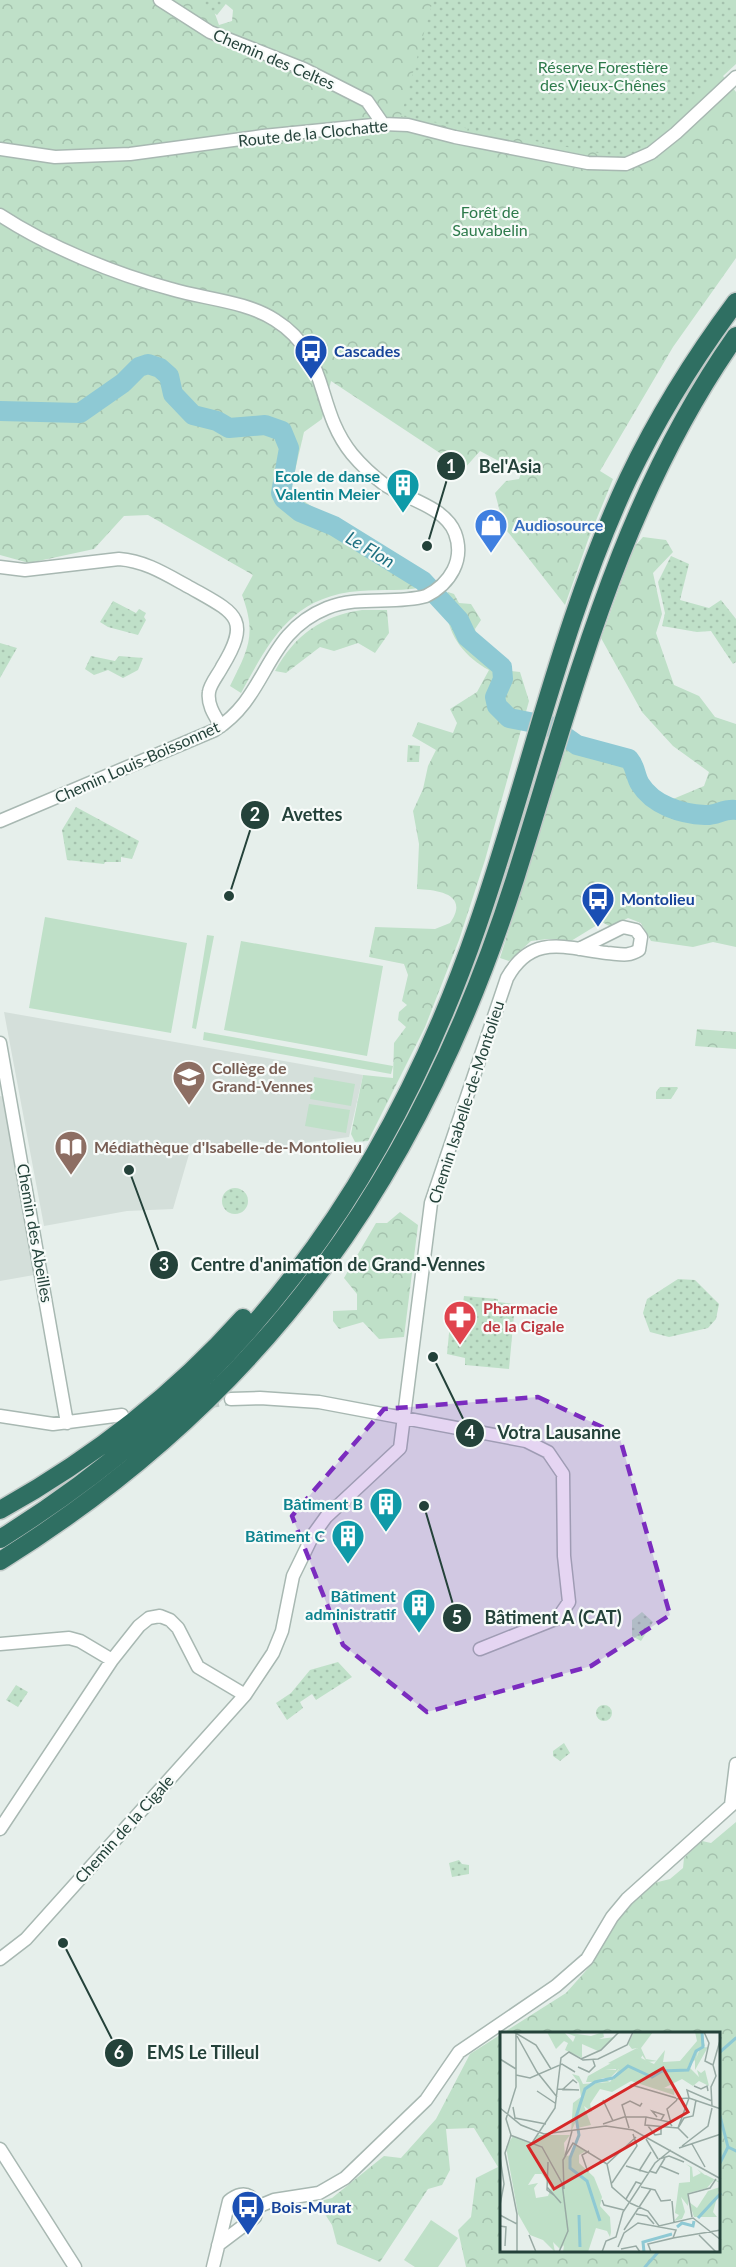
<svg xmlns="http://www.w3.org/2000/svg" width="736" height="2267" font-family="Lato,sans-serif">
<style>
.built{fill:#d4dfda}
.grass{fill:#bfe0c8}
.forest{fill:url(#forest-crowns);fill-rule:evenodd}
.park{fill:url(#park-dots)}
.lines{fill:none;stroke-linecap:round;stroke-linejoin:round}
.stream{stroke:#8ec9d4;stroke-width:3}
.river{stroke:#8ec9d4;stroke-width:20}
.minor-tunnel{stroke:#bfccc8;stroke-width:12;stroke-dasharray:12 6;stroke-linecap:butt}
.minor-casing{stroke:#a8b8b2;stroke-width:15}
.highway-casing{stroke:#c2cac8;stroke-width:21}
.minor{stroke:#fff;stroke-width:12}
.highway{stroke:#2f6f62;stroke-width:18}
.marked{fill:#7b2cbf;fill-opacity:0.2;stroke:#7b2cbf;stroke-width:4.5;stroke-dasharray:12 8;stroke-linejoin:round}
.labels{text-anchor:middle;stroke-width:4.5;stroke-linejoin:round;paint-order:stroke}
.street-label{font-size:16px;fill:#24423a;stroke:#f7fbf9}
.park-label{font-size:16px;fill:#2d7a4b;stroke:#f7fbf9}
.transit-label{font-size:16px;font-weight:bold;fill:#164399;stroke:#f7fbf9;text-anchor:start}
.culture-label{font-size:16px;font-weight:bold;fill:#0d838f;stroke:#f7fbf9;text-anchor:end}
.shop-label{font-size:16px;font-weight:bold;fill:#366cbe;stroke:#f7fbf9;text-anchor:start}
.education-label{font-size:16px;font-weight:bold;fill:#785e54;stroke:#f7fbf9;text-anchor:start}
.health-label{font-size:16px;font-weight:bold;fill:#be3a42;stroke:#f7fbf9;text-anchor:start}
.water-label{font-size:18px;font-style:italic;fill:#1c6f80;stroke:#f7fbf9}
.inset-river{fill:none;stroke:#8ec9d4;stroke-width:3}
.inset-road{fill:none;stroke:#98aaa4;stroke-width:1.5}
.view{fill:#d62828;fill-opacity:0.15;stroke:#d62828;stroke-width:3}
.inset-edge{fill:none;stroke:#24423a;stroke-width:3}
.leader{fill:none;stroke:#24423a;stroke-width:2}
.callout-dot{fill:#24423a;stroke:#f7fbf9;stroke-width:2}
.mark-label{font-size:18px;text-anchor:middle;font-weight:bold;fill:#fff}
.callout-label{font-size:18px;text-anchor:middle;font-weight:bold;fill:#24423a;stroke:#f7fbf9;stroke-width:4.5;stroke-linejoin:round;paint-order:stroke}
</style>
<defs>
<pattern id="forest-crowns" width="20" height="18" patternUnits="userSpaceOnUse" patternTransform="scale(1.5)"><rect width="20" height="18" fill="#bfe0c8"/><path d="M2 6a3 3 0 1 1 6 0M12 15a3 3 0 1 1 6 0" fill="none" stroke="#a4c1ad"/></pattern>
<pattern id="park-dots" width="8" height="8" patternUnits="userSpaceOnUse" patternTransform="scale(1.5)"><rect width="8" height="8" fill="#bfe0c8"/><path d="M2 2h.1M6 6h.1" fill="none" stroke="#a4c1ad" stroke-width="1.8" stroke-linecap="round"/></pattern>
</defs>
<rect width="100%" height="100%" fill="#e6efeb"/>
<!-- built -->
<path class="built" d="M4 1012 363 1075 349 1137 303 1143 300 1148 252 1141 243 1153 192 1144 173 1209 127 1211 44 1226Z
M0 1096 4 1097 34 1275 0 1281Z"/>
<!-- grass -->
<path class="grass" d="M45 917 187 943 171 1033 29 1008Z
M207 935 214 936 196 1029 192 1028Z
M241 941 383 966 367 1056 224 1030Z
M204 1032 393 1066 391 1074 203 1040Z
M314 1077 355 1084 351 1106 310 1099Z
M309 1104 350 1110 346 1133 305 1126Z
M431 2220 458 2238 438 2267H415L404 2260Z"/>
<!-- forest -->
<path class="forest" d="M0 0H210L219 25 232 21 233 10 221 0H736V64L723 76 736 92V258L673 347 600 471 613 479 588 540 565 605 504 527 495 493 506 481 519 479 521 473 480 451 464 469 331 381 322 419 304 432 290 492 393 560 420 573 429 581 428 586C406 592 382 589 360 591 292 596 270 640 241 693L230 686C248 650 257 635 242 595L253 575 148 515 124 516 94 549 29 563 0 555Z
M643 537 666 540 673 552 653 573 662 614 656 633 674 685 699 696 715 717 736 724V947L713 942 693 947 651 941 641 923 628 918 611 927 602 922 571 941 548 939 531 941 509 961 500 958 570 735 610 747 651 795 673 799 704 786 709 772 673 746 642 712 601 638 634 547Z
M448 592 454 594 459 603 471 604 481 620 475 629 478 640 511 664V671L520 672 529 701 485 860 459 940 425 1027 368 1141 355 1142 351 1134 363 1075 393 1078 394 1043 406 1027 398 1020 399 1012 407 1005 402 1001 408 975 404 964 369 957 375 927 435 929 450 923C470 894 438 890 417 889L419 844 413 811 423 789 428 766 436 750 412 736 418 722 453 733 457 723 450 709 477 692 489 670C466 658 449 637 446 610L449 607 443 597Z
M362 610H387L389 633 375 653 358 643 334 651 320 647 286 673 275 671C295 635 321 616 362 610Z
M697 1029 736 1032V1049L695 1046Z
M400 1212 418 1225 404 1337 379 1339 363 1322 339 1329 333 1321V1311L357 1310V1294L344 1278 376 1223H387Z
M736 1822V2267H466L458 2230 471 2217 476 2178 498 2167 474 2128 446 2129 450 2170 442 2185 428 2189 380 2262 337 2244 332 2225 317 2202 332 2198 384 2156 401 2158 436 2119 470 2054 566 1993 591 1965 625 1909 654 1883 670 1879 683 1868 684 1858 702 1841 711 1843ZM502 2033H720V2250H502Z"/>
<!-- park -->
<path class="park" d="M195 0H229L217 15Z
M433 0H731L736 9V60L631 159 401 116Z
M671 556 689 564 680 600 709 608 721 600 736 619V662L733 664 711 631 697 632 662 626 665 613 658 582Z
M113 601 136 613 139 609 146 613 144 617 146 620 138 635 108 627 100 622Z
M0 643 17 648 0 678Z
M91 656 115 661 119 656 143 658 138 670 123 678 108 670 94 675 85 669Z
M408 745 420 746 419 762H407Z
M76 807 139 841 132 859 121 857V862H105L104 864 67 860 62 830Z
M660 1087H677L678 1088 671 1099H656V1092Z
M222 1201a13 13 0 1 1 26 0a13 13 0 1 1-26 0Z
M678 1279 695 1280 719 1304 716 1319 708 1328 669 1337 650 1332 643 1313 647 1299Z
M464 1296 498 1299V1302L515 1304 509 1369 465 1365V1358L447 1354 452 1302 463 1303Z
M642 1612 653 1622 641 1641 632 1636V1620Z
M338 1662 352 1677 316 1700 312 1694 300 1702 303 1708 287 1720 276 1703 291 1693 310 1670Z
M16 1685 28 1692 18 1707 6 1700Z
M596 1713a8 8 0 1 1 16 0a8 8 0 1 1-16 0Z
M564 1743 570 1753 560 1761 553 1756V1751Z
M459 1860 462 1864 469 1865V1874L452 1877 449 1863Z"/>
<g class="lines">
<!-- stream -->
<path class="stream" d="M720 2052 736 2038
M720 2116 728 2147 720 2163
M728 2147 736 2151
M645 2267 660 2250"/>
<!-- river -->
<path class="river" d="M0 411 80 413 123 383 139 367 148 364 160 368 169 376 173 394 193 415 217 421 229 428 265 425 282 431 289 448 281 493 284 499 300 512 334 526 423 581 459 620 467 637 502 667 503 679 495 697 497 706 509 718 550 726 577 745 629 759C636 767 635 776 640 784 653 805 681 814 705 815 716 816 724 808 736 810"/>
<!-- minor-tunnel -->
<path class="minor-tunnel" d="M171 1408 231 1399"/>
<!-- minor casing -->
<g class="minor-casing">
<path id="minor" d="M160 0 210 32 304 69 367 101 383 124
M0 149 55 157 130 154 263 136 383 124 408 125 455 137 588 163 626 164 651 153 676 133 736 77
M0 215C49 247 115 274 171 289 204 299 246 301 275 320 331 355 314 407 352 454 362 466 373 476 385 485 407 499 445 507 455 533 465 560 450 584 426 596 394 605 359 595 327 608 263 634 270 695 215 730L0 821
M0 567 25 570 119 559C146 561 167 575 191 588 235 613 252 618 222 667 218 675 210 684 209 692 207 705 215 716 221 726
M0 1043 67 1423
M231 1399 260 1398 319 1402 526 1441 548 1452 563 1474 564 1556 569 1602 558 1618 480 1649
M0 1416 53 1424 122 1415
M0 1644 69 1638 80 1641 112 1660
M731 1805 736 1764
M0 1829 112 1660 139 1626 149 1618 160 1616 170 1620 178 1628 198 1667 245 1695
M0 1959 26 1939 245 1695 273 1653 282 1631 293 1576 313 1535 326 1517 400 1448 431 1203 507 978C532 933 565 948 607 953 620 954 628 957 639 950L641 937 636 930 623 927 579 949
M0 2149 75 2267
M257 2207 274 2200 319 2193 345 2178 426 2100 459 2052 556 1986 587 1959 612 1917 627 1899 736 1801
M213 2267 229 2201C245 2187 259 2197 255 2217L218 2245"/>
</g>
<!-- highway casing -->
<g class="highway-casing">
<path id="highway" d="M0 1510C90 1460 174 1395 243 1318
M0 1539C237 1391 386 1190 477 927 529 778 561 622 628 479 658 416 695 357 736 302
M0 1561C266 1396 421 1174 515 879 575 689 619 502 736 336"/>
</g>
<!-- minor -->
<use href="#minor" class="minor"/>
<!-- highway -->
<use href="#highway" class="highway"/>
</g>
<!-- marked area -->
<path class="marked" d="M538 1397 619 1435 670 1615 591 1666 427 1712 343 1645 292 1516 384 1409Z"/>
<!-- icons -->
<defs>
<g id="bus-pin" transform="scale(1.725)"><path d="M0 17L-7.5 6A9.5 9.5 0 1 1 7.5 6Z" fill="#1a4fb4" stroke="#f7fbf9"/><path d="M-5-6H5V4H4V6H2V4H-2V6H-4V4H-5ZM-3.5-4V0h7V-4ZM-3.5 1.2v1.5H-2V1.2ZM2 1.2v1.5H3.5V1.2Z" fill="#fff"/></g>
<g id="building-pin" transform="scale(1.725)"><path d="M0 17L-7.5 6A9.5 9.5 0 1 1 7.5 6Z" fill="#0f9aa8" stroke="#f7fbf9"/><path d="M-4-6H4V6H1V3H-1V6H-4ZM-2.5-4.3h1.7v1.8h-1.7ZM.8-4.3h1.7v1.8H.8ZM-2.5-1h1.7V.8h-1.7ZM.8-1h1.7V.8H.8Z" fill="#fff"/></g>
<g id="shop-pin" transform="scale(1.725)"><path d="M0 17L-7.5 6A9.5 9.5 0 1 1 7.5 6Z" fill="#3f7fe0" stroke="#f7fbf9"/><path d="M-5-2.5h2.3a2.7 3.5 0 0 1 5.4 0H5L5.5 6h-11ZM-1.5-2.5h3a1.5 2.3 0 0 0-3 0Z" fill="#fff"/></g>
<g id="school-pin" transform="scale(1.725)"><path d="M0 17L-7.5 6A9.5 9.5 0 1 1 7.5 6Z" fill="#8d6e63" stroke="#f7fbf9"/><path d="M0-5L7-2L0 1L-7-2ZM-4 1L0 2.5L4 1V4Q0 6-4 4Z" fill="#fff"/></g>
<g id="library-pin" transform="scale(1.725)"><path d="M0 17L-7.5 6A9.5 9.5 0 1 1 7.5 6Z" fill="#8d6e63" stroke="#f7fbf9"/><path d="M-6-4Q-3-5.5-.7-3.5V5Q-3 3-6 4ZM6-4Q3-5.5 .7-3.5V5Q3 3 6 4Z" fill="#fff"/></g>
<g id="pharmacy-pin" transform="scale(1.725)"><path d="M0 17L-7.5 6A9.5 9.5 0 1 1 7.5 6Z" fill="#e0444e" stroke="#f7fbf9"/><path d="M-2-6h4v4h4v4h-4v4h-4v-4h-4v-4h4Z" fill="#fff"/></g>
</defs>
<g fill-rule="evenodd">
<use href="#bus-pin" x="311" y="351"/>
<use href="#building-pin" x="403" y="485"/>
<use href="#shop-pin" x="491" y="525"/>
<use href="#bus-pin" x="598" y="899"/>
<use href="#school-pin" x="189" y="1077"/>
<use href="#library-pin" x="71" y="1147"/>
<use href="#pharmacy-pin" x="460" y="1317"/>
<use href="#building-pin" x="386" y="1504"/>
<use href="#building-pin" x="348" y="1536"/>
<use href="#building-pin" x="419" y="1605"/>
<use href="#bus-pin" x="248" y="2207"/>
</g>
<g class="labels">
<!-- street labels -->
<g class="street-label">
<text transform="translate(274 59) rotate(23)" y="6">Chemin des Celtes</text>
<text transform="translate(313 133) rotate(-6)" y="6">Route de la Clochatte</text>
<text transform="translate(137 762) rotate(-24)" y="6">Chemin Louis-Boissonnet</text>
<text transform="translate(466 1102) rotate(-72)" y="6">Chemin Isabelle-de-Montolieu</text>
<text transform="translate(35 1233) rotate(80)" y="6">Chemin des Abeilles</text>
<text transform="translate(124 1829) rotate(-48)" y="6">Chemin de la Cigale</text>
</g>
<!-- park labels -->
<g class="park-label">
<text x="603" y="73">Réserve Forestière<tspan x="603" dy="18">des Vieux-Chênes</tspan></text>
<text x="490" y="218">Forêt de<tspan x="490" dy="18">Sauvabelin</tspan></text>
</g>
<!-- transit labels -->
<g class="transit-label">
<text x="334" y="357">Cascades</text>
<text x="621" y="905">Montolieu</text>
<text x="271" y="2213">Bois-Murat</text>
</g>
<!-- culture labels -->
<g class="culture-label">
<text x="380" y="482">Ecole de danse<tspan x="380" dy="18">Valentin Meier</tspan></text>
<text x="363" y="1510">Bâtiment B</text>
<text x="325" y="1542">Bâtiment C</text>
<text x="396" y="1602">Bâtiment<tspan x="396" dy="18">administratif</tspan></text>
</g>
<!-- shop labels -->
<g class="shop-label">
<text x="514" y="531">Audiosource</text>
</g>
<!-- education labels -->
<g class="education-label">
<text x="212" y="1074">Collège de<tspan x="212" dy="18">Grand-Vennes</tspan></text>
<text x="94" y="1153">Médiathèque d'Isabelle-de-Montolieu</text>
</g>
<!-- health labels -->
<g class="health-label">
<text x="483" y="1314">Pharmacie<tspan x="483" dy="18">de la Cigale</tspan></text>
</g>
<!-- water labels -->
<g class="water-label">
<text transform="translate(370 550) rotate(31)" y="6">Le Flon</text>
</g>
</g>
<!-- overview -->
<g transform="translate(500 2032)">
<rect width="220" height="220" fill="#e6efeb"/>
<path d="M47 0H64L73 10 76 3 107 13 98 19 82 12V26L65 18 68 11 64 9 56 17ZM134 0H153L141 16 146 27 158 29 147 30 137 16 132 17 128 12ZM113 30 116 33 105 37 116 38V34L119 37 110 46H101L110 50H86L88 44Z" fill="#bfe0c8"/>
<path d="M64 0 91 4 103 0 104 5 99 7 115 5 107 13H97ZM195 0H201L205 14 199 16 196 27 200 16 208 15 195 38V28L188 34 199 45 197 38 201 41 205 38 209 54 199 49 193 54 182 47 164 56 175 57 174 63 131 49 112 60 100 57 90 72 92 80 84 74 91 93 77 96 76 89 71 100 73 71 81 65 79 51 72 42 79 44 83 52 110 50 119 37H102L115 33 108 31 137 16 143 22 141 26 154 32 165 18 163 30 180 29 197 9ZM38 103H70L64 111 65 124 73 123 74 112 86 119 79 123V131L94 145 102 165 100 174 110 185 111 200 110 205 107 199 96 196 88 220H63L64 213 60 217 53 210 55 220 43 208 30 203 18 182 6 115 13 104 33 112ZM35 142H42L51 156 48 164 36 166 34 156 38 151 28 153ZM186 132 192 135 193 145 201 141 197 137 205 143H206L220 150V151L214 148 207 156 189 161 188 174 181 165 185 180 182 187 174 189 179 183 175 181 179 151 190 150V135ZM220 155 213 180 217 185H194L189 170 197 176 208 159Z" fill="#bfe0c8" fill-rule="evenodd"/>
<path d="M30 111 41 114 47 130 25 132 22 124Z" fill="#bfe0c8"/>
<path class="inset-river" d="M113 46 128 34 152 45 162 39 188 38 196 19 203 15 202 0M79 183 80 215M198 186 221 161M100 189 87 149 70 136V126L79 103 76 85 85 57 95 50 113 46M177 195 182 191 193 194 194 189M144 220 143 210 172 202"/>
<path class="inset-road" d="M14 0 36 13 51 37M16 0V55L6 87 11 103 5 121 17 182V220M204 0 209 11 205 29 213 33M17 4 37 40 57 65M0 27 16 37M81 27 101 18 119 0M213 33 221 5M78 35 89 40 95 34 93 28M16 43 30 46 62 32 75 40M136 52 132 53 176 66M194 54 201 57 207 54 208 59M57 57 79 58M62 58 73 48 77 51M37 59 55 71M189 66 187 58 212 69M176 67 189 66 221 77M103 68 113 89M212 74 211 55 216 44 213 33M13 75 15 86 46 92M0 76 21 93 44 102 106 94 133 98 221 147M124 85H146L169 90 172 94M146 85 145 93 178 96 188 106M157 85 152 79 164 83 161 88M171 91 167 77 177 68M103 92 124 85M148 94 155 103 161 102V95M129 96 122 73 130 69 140 74 142 71M178 96 184 86 193 84 196 68M178 96 189 66M10 103 42 115 62 151 68 199 59 220M146 107 158 127M32 111 55 76 61 26 69 20 83 28 98 27 127 13 133 0M192 112 205 135M182 114 208 94 212 76M179 116 221 102M65 124 72 99M0 125 4 152 0 173M159 127 169 124 184 130M48 130 47 158 55 164M107 132 136 105M126 134 149 141M160 134 179 142M139 139 151 120M149 139 156 141 165 126M88 140 82 123 89 119M112 151 137 114 133 102M47 155 61 171M141 155 155 158 161 169 171 168M64 157 63 128 73 111 107 132 112 155 129 170M126 167 136 150 142 152M102 168 104 173 124 178M172 169 174 190M130 171 148 179 159 194 193 186 221 208M136 182 147 184 154 192M0 183 17 192M192 185 188 162 210 156 216 147M0 194 6 195 5 214M124 198 151 157M29 203 36 220M199 203 216 220M173 206 221 198M118 215 124 201 138 191 176 198 173 206 148 212 151 220M121 217 136 214 140 220M102 220 106 209 116 205 123 180 155 131 171 118"/>
<path class="view" d="M163 36 188 80 54 157 28 114Z"/>
<rect width="220" height="220" class="inset-edge"/>
</g>
<!-- callouts -->
<path class="leader" d="M427 546L451 466M229 896L255 815M129 1170L164 1265M433 1357L470 1433M424 1506L457 1618M63 1943L119 2053"/>
<g class="callout-dot">
<circle cx="427" cy="546" r="6"/>
<circle cx="229" cy="896" r="6"/>
<circle cx="129" cy="1170" r="6"/>
<circle cx="433" cy="1357" r="6"/>
<circle cx="424" cy="1506" r="6"/>
<circle cx="63" cy="1943" r="6"/>
<circle cx="451" cy="466" r="15"/>
<circle cx="255" cy="815" r="15"/>
<circle cx="164" cy="1265" r="15"/>
<circle cx="470" cy="1433" r="15"/>
<circle cx="457" cy="1618" r="15"/>
<circle cx="119" cy="2053" r="15"/>
</g>
<g class="mark-label">
<text x="451" y="473">1</text>
<text x="255" y="821">2</text>
<text x="164" y="1271">3</text>
<text x="470" y="1439">4</text>
<text x="457" y="1624">5</text>
<text x="119" y="2059">6</text>
</g>
<g class="callout-label">
<text x="510" y="473">Bel'Asia</text>
<text x="312" y="821">Avettes</text>
<text x="338" y="1271">Centre d'animation de Grand-Vennes</text>
<text x="559" y="1439">Votra Lausanne</text>
<text x="553" y="1624">Bâtiment A (CAT)</text>
<text x="203" y="2059">EMS Le Tilleul</text>
</g>
</svg>
